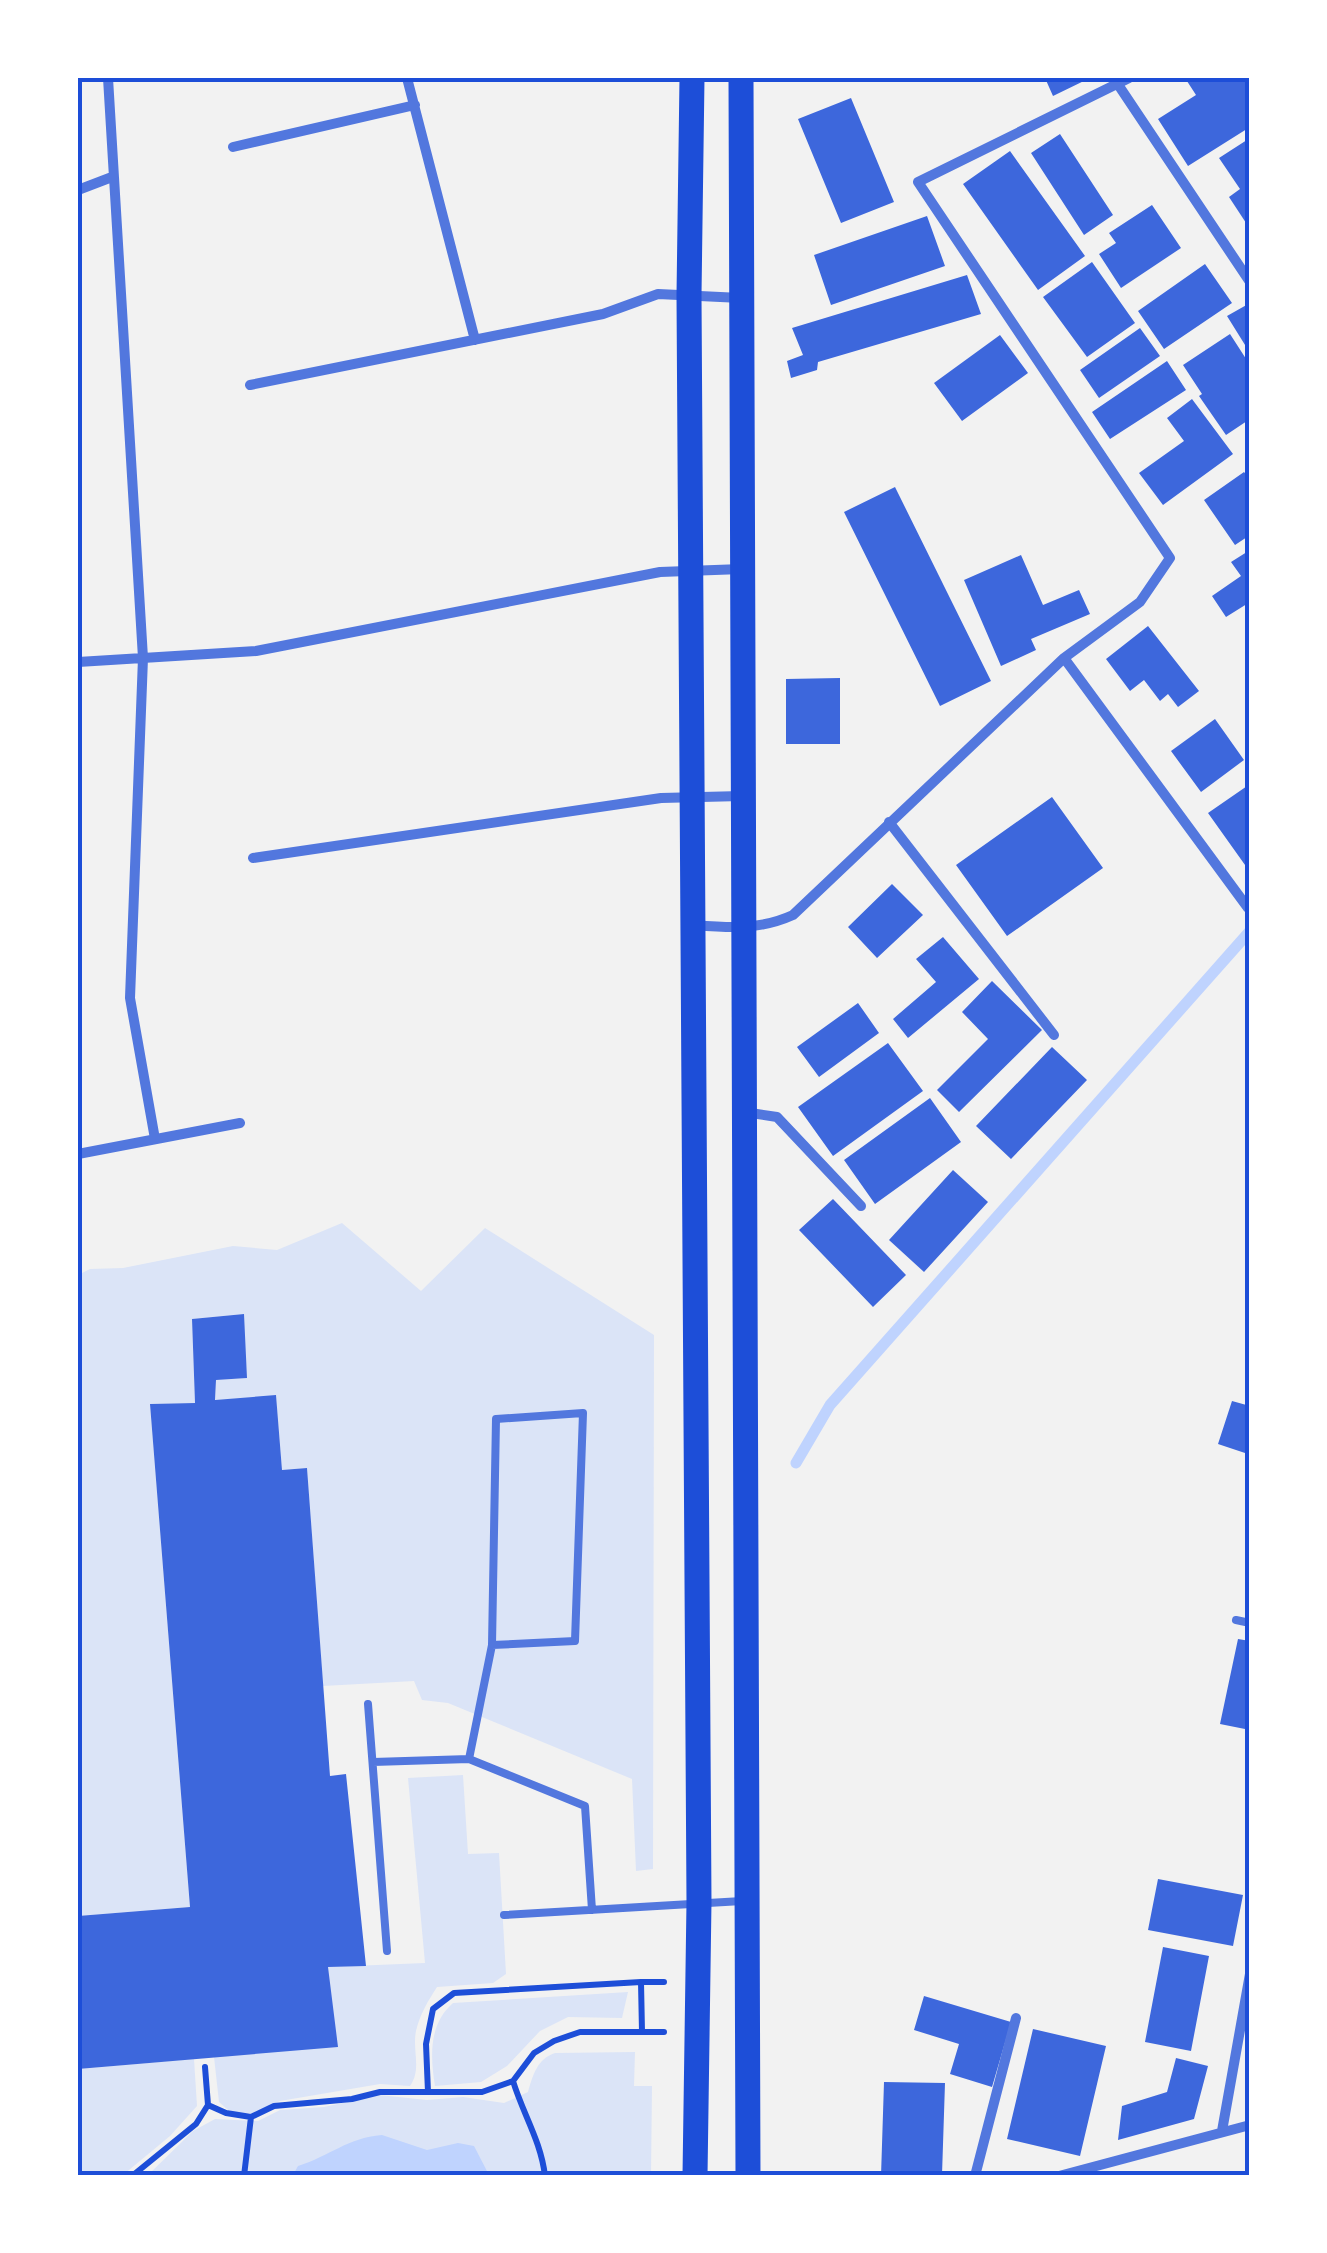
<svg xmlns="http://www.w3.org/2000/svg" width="1327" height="2253" font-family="'Golos Text',sans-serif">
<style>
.green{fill:#dbe4f7}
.water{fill:#bfd3fe}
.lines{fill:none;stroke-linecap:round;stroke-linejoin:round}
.stream{stroke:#bfd3fe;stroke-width:11}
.building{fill:#3d67dc}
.path{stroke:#1d4ed8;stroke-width:6}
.service{stroke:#5277de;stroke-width:8}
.minor{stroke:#5277de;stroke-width:10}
.primary{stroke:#1d4ed8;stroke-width:25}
.neatline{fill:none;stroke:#1d4ed8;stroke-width:4}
</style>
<rect width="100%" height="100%" fill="#f2f2f2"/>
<!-- green -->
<path class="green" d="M342 1223 421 1291 485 1228 654 1335 653 1869 636 1871 632 1779 448 1703 422 1700 414 1681 323 1686 307 1468 282 1470 276 1396 215 1400 216 1380 247 1378 243 1314 192 1319 195 1403 150 1404 190 1907 78 1916V1275L90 1269 123 1268 233 1246 277 1250Z
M463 1775 468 1854 499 1853 506 1974 493 1983 437 1987C428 2001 420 2014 416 2031 412 2049 422 2070 410 2086L380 2084 280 2101 254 2113H237L228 2110 219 2102 214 2057 328 1967 425 1963 408 1778Z
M628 1992 622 2018 568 2017 540 2031 507 2066 481 2082 435 2086C430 2055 429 2024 453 2003Z
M635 2052 634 2086H652L651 2175 147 2176 193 2131 215 2119 258 2121 280 2110 324 2107 379 2095 427 2100 463 2097 504 2103 528 2092C533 2075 537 2059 555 2053Z
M194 2059 197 2106 170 2136 123 2175H78V2069Z"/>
<!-- water -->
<path class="water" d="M382 2135 427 2150 458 2143 474 2146 489 2175H293L298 2166C330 2156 347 2138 382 2135Z"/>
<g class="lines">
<!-- stream -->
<path class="stream" d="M796 1463 830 1405 1250 931"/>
</g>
<!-- building -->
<path class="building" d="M1045 78H1090L1053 96Z
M1185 78H1246L1250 84V127L1188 166 1158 119 1196 95Z
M851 98 894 202 841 223 798 119Z
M1060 134 1113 215 1084 235 1031 153Z
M1250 138V229L1229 197 1240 189 1219 158Z
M1010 151 1085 256 1038 290 963 184Z
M1152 205 1181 248 1121 288 1099 254 1116 243 1109 233Z
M927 216 945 266 831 305 814 255Z
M1092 262 1135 323 1087 357 1043 297Z
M1205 264 1232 303 1164 349 1138 311Z
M967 275 981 314 818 362 817 370 791 378 787 361 803 355 792 328Z
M1250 303V353L1227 316Z
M1140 328 1160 356 1099 398 1080 370Z
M1230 334 1250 365V419L1226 435 1199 396 1202 394 1183 365Z
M1000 335 1028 373 962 421 934 383Z
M1167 361 1186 390 1110 439 1092 412Z
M1192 399 1233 454 1163 505 1139 473 1184 441 1167 418Z
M1244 472 1250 479V535L1235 545 1204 500Z
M895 487 991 681 940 706 844 512Z
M1250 550V602L1226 617 1212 596 1241 576 1231 562Z
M1021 555 1043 605 1079 590 1090 614 1031 639 1036 650 1001 666 964 580Z
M1148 626 1199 691 1178 707 1168 694 1160 701 1144 680 1130 691 1106 659Z
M840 678V744H786V679Z
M1215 719 1244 760 1201 792 1171 751Z
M1250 784V872L1208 813Z
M1052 797 1103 868 1007 936 956 865Z
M892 884 923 915 877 958 848 927Z
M943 937 979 979 908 1038 893 1019 936 982 916 959Z
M992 981 1042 1030 959 1112 937 1090 988 1039 962 1012Z
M858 1003 879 1033 819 1077 797 1047Z
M888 1043 923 1091 833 1156 798 1107Z
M1052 1047 1087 1080 1011 1159 976 1126Z
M930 1098 961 1142 875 1204 844 1160Z
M953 1170 988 1202 924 1272 889 1240Z
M833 1199 906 1275 873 1307 799 1230Z
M244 1314 247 1378 216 1380 215 1400 276 1395 282 1470 307 1468 330 1776 346 1774 366 1966 328 1967 338 2047 78 2069V1916L190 1907 150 1404 195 1403 192 1319Z
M1232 1401 1250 1406V1439L1245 1453 1218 1444Z
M1238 1639 1250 1641V1730L1220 1724Z
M1158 1879 1243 1895 1233 1946 1148 1930Z
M1163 1947 1209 1956 1191 2051 1145 2042Z
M924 1996 1011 2022 992 2087 950 2074 959 2044 914 2030Z
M1033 2029 1106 2046 1080 2156 1007 2139Z
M1176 2058 1208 2066 1194 2119 1118 2140 1122 2106 1167 2092Z
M884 2082 945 2083 942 2175 881 2176Z"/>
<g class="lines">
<!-- path -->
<path class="path" d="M641 1982H664
M642 2032H664
M513 2081C523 2114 541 2141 545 2176
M208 2105 226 2113 251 2117 274 2106 352 2099 380 2092H482L513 2081 534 2053 554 2041 580 2032H642L641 1982 454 1993 433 2009 426 2044 428 2092
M132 2176 196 2124 208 2105 205 2067
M244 2176 251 2117"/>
<!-- service -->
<path class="service" d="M1236 1620 1250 1623
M492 1645 575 1641 583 1413 496 1419 492 1645 469 1759 585 1806 592 1910
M368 1704 387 1951
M373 1762 469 1759
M504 1915 742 1901"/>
<!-- minor -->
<path class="minor" d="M108 78 143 658 130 998 155 1139
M407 78 475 340
M1117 83 1250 282
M233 147 415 105
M78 190 112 177
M250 385 603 314 658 294 741 298
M1064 658 1248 908
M78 662 256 651 660 572 742 569
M889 822 1054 1035
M253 858 661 798 742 796
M695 925C730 928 760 930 793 915L1064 658 1140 602 1170 558 918 182 1129 78
M744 1112 777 1117 861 1206
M78 1154 240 1123
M1222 2131 1250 1974
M975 2176 1016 2018
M1059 2176 1250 2125"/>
<!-- primary -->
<path class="primary" d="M692 78 689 295 699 1902 695 2176
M741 78 748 2176"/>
</g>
<!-- border -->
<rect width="1327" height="2253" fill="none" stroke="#ffffff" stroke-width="160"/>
<rect x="80" y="80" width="1167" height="2093" class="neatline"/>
</svg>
